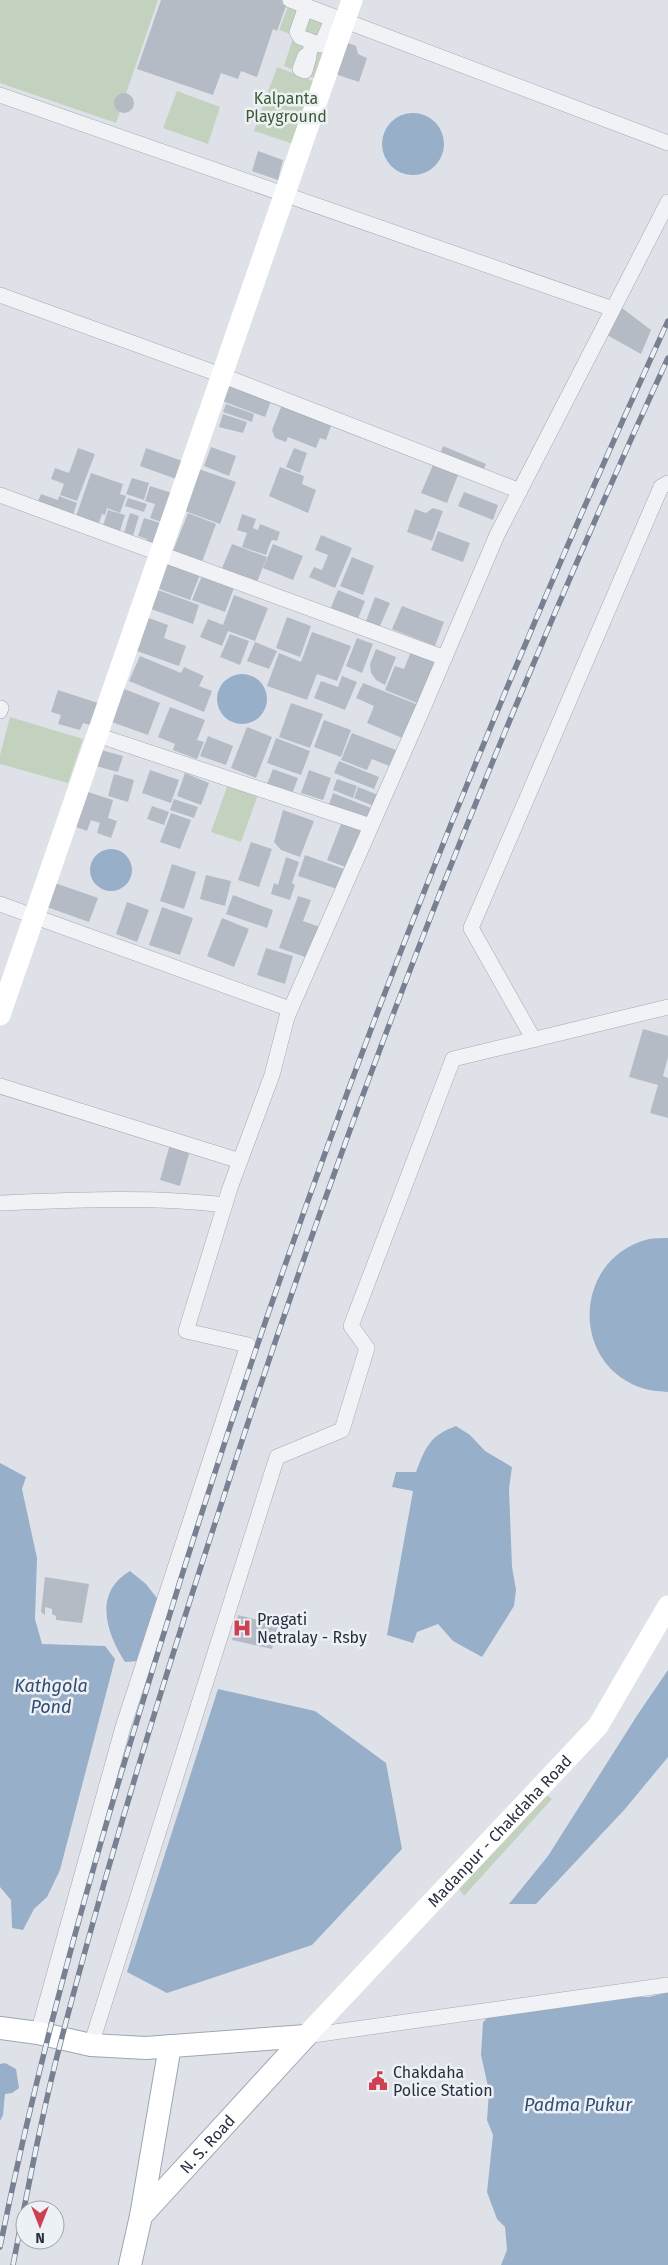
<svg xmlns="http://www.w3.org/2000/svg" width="668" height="2265" font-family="'Fira Sans',sans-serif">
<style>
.green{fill:#c3d2bf}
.water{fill:#98afc9}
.building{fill:#b5bbc5}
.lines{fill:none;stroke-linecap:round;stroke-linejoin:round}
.street-casing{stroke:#a3a9b2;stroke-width:16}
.primary-casing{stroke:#9da6b4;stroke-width:24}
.street{stroke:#f1f2f6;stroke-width:15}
.secondary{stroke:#fff;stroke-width:21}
.primary{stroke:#fff;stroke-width:22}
.rail-casing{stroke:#778192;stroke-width:5.5}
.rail{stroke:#edf1f5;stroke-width:4;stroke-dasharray:11;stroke-linecap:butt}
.labels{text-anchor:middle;stroke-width:5;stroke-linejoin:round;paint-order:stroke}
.park-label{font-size:16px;fill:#3b5b34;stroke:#edf1f5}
.poi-label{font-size:16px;fill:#272f3f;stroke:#edf1f5;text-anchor:start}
.street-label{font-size:16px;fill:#272f3f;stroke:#edf1f5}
.water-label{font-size:18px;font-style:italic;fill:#314d73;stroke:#edf1f5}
</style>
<rect width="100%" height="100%" fill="#dee2e8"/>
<!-- green -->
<path class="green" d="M0 0H158L116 123 0 83Z
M290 1 341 22 321 81 284 66 294 35 279 30Z
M277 67 318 83 296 145 254 131Z
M177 91 220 107 208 144 163 128Z
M10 717 83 739 68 783 0 764V755Z
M230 778 260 789 241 842 211 832Z
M543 1792 552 1799 464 1896 455 1883Z"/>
<!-- water -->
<path class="water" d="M382 144a31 31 0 1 1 62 0a31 31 0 1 1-62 0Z
M217 699a25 25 0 1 1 50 0a25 25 0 1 1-50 0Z
M90 870a21 21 0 1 1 42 0a21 21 0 1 1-42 0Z
M668 1238V1392C661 1391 652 1391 645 1389 569 1367 572 1258 649 1239 655 1238 662 1238 668 1238Z
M456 1426 470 1435 485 1451 512 1467 509 1489 512 1567 516 1590 514 1606 482 1657 453 1641 438 1624 417 1632 413 1643 387 1635 413 1491 392 1487 396 1472H416C426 1447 429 1436 456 1426Z
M0 1463 26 1477 22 1489 37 1558 35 1619 42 1644 105 1646 115 1659 60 1870 47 1897 34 1909 23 1930 12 1928 11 1900 0 1887Z
M130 1571 146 1584 159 1601 140 1661 125 1662C106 1632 93 1593 130 1571Z
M668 1670V1757L625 1809 536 1904H509L548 1856 638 1714Z
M218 1689 315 1711 386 1763 402 1849 312 1945 167 1993 127 1972Z
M668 1992V2265H501L507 2250 505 2227 497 2219 487 2192 493 2135 487 2120 489 2091 481 2055 483 2022 493 2012 630 1997H649Z
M5 2063 16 2069 19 2088 12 2093 5 2094 3 2115 0 2121V2064Z"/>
<!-- building -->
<path class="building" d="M161 0H281L283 1 282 4 286 6 277 31 273 29 257 77 241 71 238 79 221 73 213 95 137 69Z
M340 40 356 46 358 54 367 58 359 82 329 72Z
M114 103a10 10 0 1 1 20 0a10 10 0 1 1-20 0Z
M258 151 283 160 278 180 252 171Z
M622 308 651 330 641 354 607 335Z
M223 381 272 399 265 417 217 399Z
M226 404 254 414 252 422 223 412Z
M281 407 300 411 325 420 323 423 331 426 326 440 320 438 316 448 288 437 286 442 275 438 272 430Z
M223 414 247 422 243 433 219 427Z
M443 446 486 464 483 471 440 454Z
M211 447 236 456 229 476 204 466Z
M78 448 95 454 77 501 60 495 64 484 51 479 55 468 69 473Z
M146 448 188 463 182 481 140 466Z
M294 448 307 453 300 473 286 467Z
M435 460 460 470 447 503 421 493Z
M280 467 304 476 302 484 316 490 308 513 269 496Z
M199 469 236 482 220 524 185 511Z
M91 473 123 484 120 494 126 496 120 513 107 508 105 515 102 514 98 526 75 519Z
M132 478 149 483 144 500 126 494Z
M150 486 172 493 167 524 150 518 155 504 145 501Z
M464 492 498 505 493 520 458 506Z
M41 494 58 500 59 496 77 503 72 518 38 501Z
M128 498 147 504 144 512 125 506Z
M433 508 443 511 432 541 407 532 415 509 426 513Z
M108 510 125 515 119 534 102 529Z
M130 513 139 516 132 539 123 536Z
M188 513 216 524 202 562 173 551Z
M242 514 256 519 253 528 258 530 260 524 280 532 277 541 273 540 271 541 266 555 242 547 247 533 237 530Z
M144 518 167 525 158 551 144 546 147 539 138 536Z
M438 531 470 543 463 562 431 550Z
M321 535 352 548 335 588 309 577 314 567 322 570 328 555 315 550Z
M232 544 267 557 255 587 220 573Z
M273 544 303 556 293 580 263 568Z
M352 557 374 566 363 595 340 586Z
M165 558 201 572 190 600 154 587Z
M203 573 235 585 225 612 192 600Z
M158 590 199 605 193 624 151 609Z
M338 590 365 601 357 621 330 610Z
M234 595 268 608 255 641 228 631 222 646 200 637 208 619 223 625Z
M375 597 390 603 380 626 366 621Z
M402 606 444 622 435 646 392 629Z
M146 617 168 625 164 638 186 646 179 666 134 650Z
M287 617 311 626 300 657 276 648Z
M312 632 351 646 337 681 317 674 307 700 267 686 279 653 301 662Z
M230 634 249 641 240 665 220 657Z
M357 638 373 644 362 673 346 666Z
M255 642 277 651 269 669 247 661Z
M376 649 396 657 385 685 376 680 371 673 370 664Z
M412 649 431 657 437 670 422 705 385 690 395 666 404 669Z
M140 656 181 673 184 667 204 676 199 686 212 691 204 712 129 681Z
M342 676 357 682 345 710 314 698 321 681 338 687Z
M363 683 421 706 407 740 367 723 374 706 356 698Z
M119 687 160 703 148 735 106 720Z
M58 690 101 704 94 726 83 723 80 730 58 724 61 715 51 712Z
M291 703 323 714 310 748 279 737Z
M170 707 205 720 197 740 204 742 197 759 173 750 175 744 158 737Z
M324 720 351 730 341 757 314 747Z
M247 727 272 737 256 778 231 768Z
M352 733 396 750 389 766 372 759 367 770 341 760Z
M208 736 233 746 226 765 200 756Z
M276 738 310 751 301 775 267 763Z
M101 750 123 756 118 772 96 766Z
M339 761 379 777 374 789 334 773Z
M273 769 298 778 292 794 267 784Z
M150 770 179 780 171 803 142 793Z
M309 770 331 778 323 800 301 793Z
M185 773 209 783 201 805 177 796Z
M114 774 134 780 128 802 108 796Z
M337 779 357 786 353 798 333 790Z
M358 787 381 796 376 807 354 798Z
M88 792 113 800 108 818 117 821 111 838 97 833 100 823 91 820 87 831 76 827Z
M333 793 376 810 370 824 328 807Z
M174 799 198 807 194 818 170 810Z
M152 806 169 812 164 825 147 819Z
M283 810 314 821 300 857 281 850 274 842Z
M171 813 191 820 180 849 160 842Z
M343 819 364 827 348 868 327 860Z
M251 842 272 849 259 887 238 880Z
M305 855 347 870 340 890 298 876Z
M286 857 299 862 292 883 295 885 290 900 271 894 274 883 278 885Z
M172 864 196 872 184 909 160 901Z
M206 875 231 881 225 906 200 899Z
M52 882 98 898 89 922 44 906Z
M233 895 273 910 267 928 226 914Z
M298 896 311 900 303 921 320 927 308 958 279 948Z
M127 902 149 910 137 942 116 934Z
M162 907 193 918 180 955 149 945Z
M222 918 249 929 234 967 207 956Z
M266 948 293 956 285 984 257 975Z
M643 1029 668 1036V1057L663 1076 668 1078V1118L650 1113 658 1085 629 1077Z
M170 1144 190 1150 180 1186 160 1180Z
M45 1577 89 1584 82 1623 56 1620V1616L52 1614V1609L45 1607V1615L41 1612Z
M238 1615 278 1625 272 1649 232 1640Z"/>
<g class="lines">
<!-- street casing -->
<g class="street-casing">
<path id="street" d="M290 0 668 143
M305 9 330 18 331 22 321 45 300 37 297 32Z
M308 57H309L305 71 300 69 305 56 308 57 313 42
M0 95 613 309
M0 295 221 375 520 491
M0 495 445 658
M0 711 1 708
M97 735 371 826
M0 904 290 1009
M534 1040 471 928 661 487 668 483
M0 1086 240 1161
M0 1203C73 1200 152 1196 225 1205
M38 2033 123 1727 248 1345 186 1331 230 1188 272 1075 287 1017 424 706 497 535 668 202
M306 2036 668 1985
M91 2045 277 1457 342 1430 367 1348 351 1326 453 1059 668 1007"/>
</g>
<!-- primary casing -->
<g class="primary-casing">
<g id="primary">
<path d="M0 2028 38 2033 91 2045 146 2048 306 2036"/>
<path d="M141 2216 170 2046"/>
<path id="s2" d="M130 2265 141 2216 306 2036"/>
</g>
</g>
<!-- street -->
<use href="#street" class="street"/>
<!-- secondary -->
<g class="secondary">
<path d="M0 1015 352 0"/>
<path id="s1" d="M306 2036 598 1726 668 1606"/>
</g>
<!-- primary -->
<use href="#primary" class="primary"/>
<!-- rail casing -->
<g class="rail-casing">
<path id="rail" d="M0 2247C42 2039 101 1835 164 1633 302 1184 472 747 668 321
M13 2265C28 2189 42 2112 62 2037 109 1857 164 1678 222 1502 348 1112 497 730 668 358"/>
</g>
<!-- rail -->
<use href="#rail" class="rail"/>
</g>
<!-- icons -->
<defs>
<g id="hospital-bare" transform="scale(1.5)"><path d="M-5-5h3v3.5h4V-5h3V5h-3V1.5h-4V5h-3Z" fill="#cf4053" stroke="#edf1f5" stroke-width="2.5" paint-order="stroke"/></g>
<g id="civic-bare" transform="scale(1.5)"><path d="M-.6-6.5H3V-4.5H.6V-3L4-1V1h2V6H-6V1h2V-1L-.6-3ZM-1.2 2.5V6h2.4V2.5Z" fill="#cf4053" stroke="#edf1f5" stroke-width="2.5" paint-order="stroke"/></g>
</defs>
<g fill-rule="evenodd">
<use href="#hospital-bare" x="242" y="1628"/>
<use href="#civic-bare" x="378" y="2081"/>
</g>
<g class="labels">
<!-- park labels -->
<g class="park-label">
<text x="286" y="104">Kalpanta<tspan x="286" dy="18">Playground</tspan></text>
</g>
<!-- poi labels -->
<g class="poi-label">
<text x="257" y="1625">Pragati<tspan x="257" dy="18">Netralay - Rsby</tspan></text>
<text x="393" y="2078">Chakdaha<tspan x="393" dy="18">Police Station</tspan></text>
</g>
<!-- street labels -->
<g class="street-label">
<text dy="6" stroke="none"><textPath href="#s1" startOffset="282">Madanpur - Chakdaha Road</textPath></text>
<text dy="6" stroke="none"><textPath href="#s2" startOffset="148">N. S. Road</textPath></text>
</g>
<!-- water labels -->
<g class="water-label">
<text x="51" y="1692">Kathgola<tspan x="51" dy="21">Pond</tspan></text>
<text x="578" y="2111">Padma Pukur</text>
</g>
</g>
<!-- north arrow -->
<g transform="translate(40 2225) rotate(180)"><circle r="24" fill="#edf1f5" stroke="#9ea3ac"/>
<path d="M0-4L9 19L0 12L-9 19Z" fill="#cf4053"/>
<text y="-8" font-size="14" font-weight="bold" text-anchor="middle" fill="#272f3f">N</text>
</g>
</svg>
